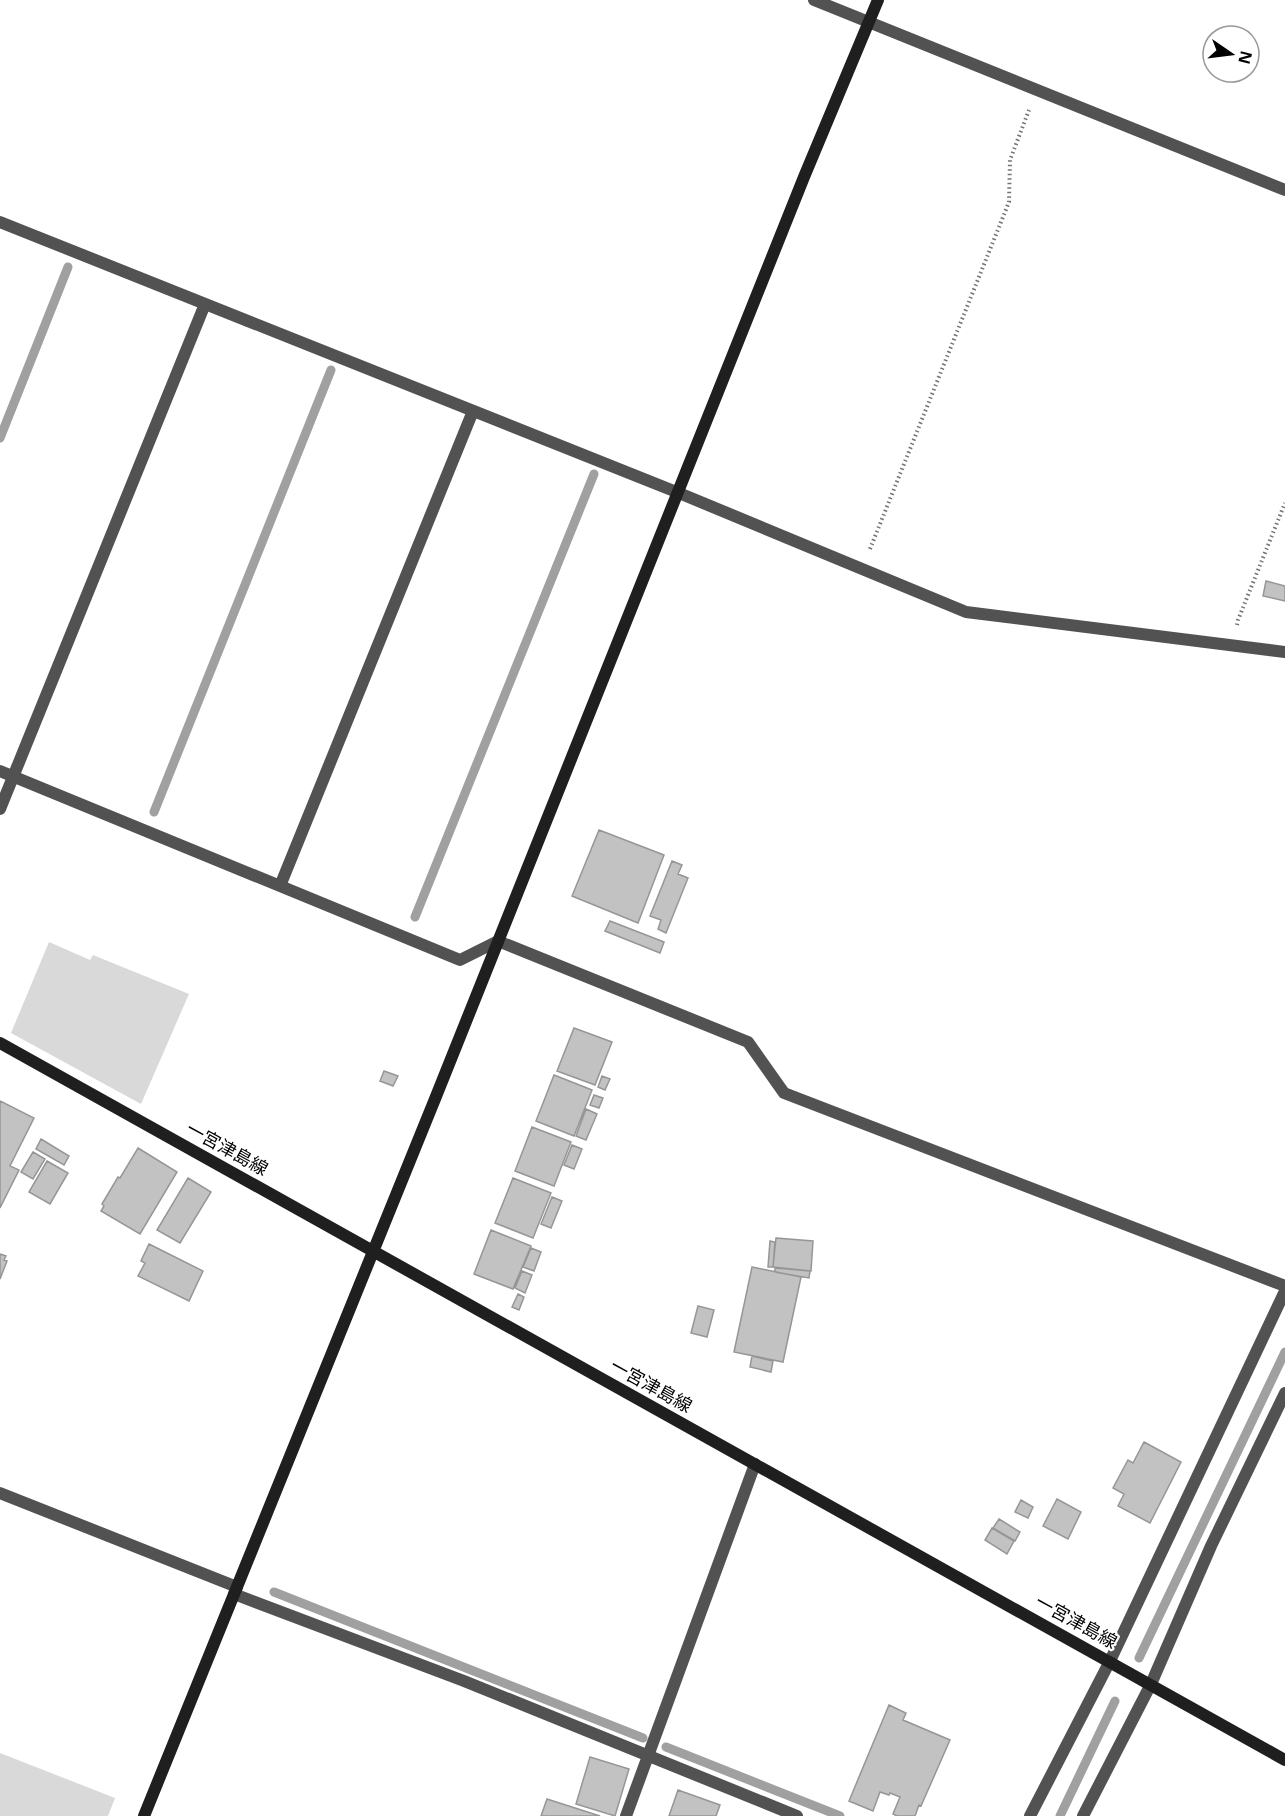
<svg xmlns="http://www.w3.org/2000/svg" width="1285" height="1816" font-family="'Noto Sans','Noto Sans JP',sans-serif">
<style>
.green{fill:#d9d9d9}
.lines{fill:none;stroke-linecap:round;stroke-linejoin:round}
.stream{stroke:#a0a0a0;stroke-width:9}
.building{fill:#c2c2c2;stroke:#969696;stroke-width:1.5}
.path{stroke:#747474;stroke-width:4;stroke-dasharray:1.5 3;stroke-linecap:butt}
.street{stroke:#525252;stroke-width:12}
.secondary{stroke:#1f1f1f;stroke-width:12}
.labels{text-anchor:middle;stroke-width:4.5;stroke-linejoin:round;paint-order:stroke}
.street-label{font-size:18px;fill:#000;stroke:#fff}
</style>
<rect width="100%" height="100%" fill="#fff"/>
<!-- green -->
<path class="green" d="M49 942 90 960 93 955 189 994 141 1104 11 1033Z
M0 1753 115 1798 108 1816H0Z"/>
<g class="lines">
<!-- stream -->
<path class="stream" d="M0 438 68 267
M154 812 331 370
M415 917 594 474
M274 1592 643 1738
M1139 1658 1285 1352
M666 1747 840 1816
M1060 1816 1115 1701"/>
</g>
<!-- building -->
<path class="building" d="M1266 581 1285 586V601L1263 596Z
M599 830 664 855 638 923 572 896Z
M672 861 682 865 678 874 688 878 666 933 658 929 661 920 650 916Z
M610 921 664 942 660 953 605 931Z
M574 1028 612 1042 595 1085 557 1071Z
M384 1071 398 1076 393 1086 380 1081Z
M554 1075 592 1090 574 1136 536 1121Z
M602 1076 610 1079 605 1090 598 1087Z
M594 1095 603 1098 599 1108 590 1105Z
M0 1101 34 1118 10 1166 19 1170 0 1208Z
M586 1109 597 1114 586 1140 576 1136Z
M532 1127 571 1142 554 1186 515 1171Z
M41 1139 69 1156 64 1165 36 1149Z
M572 1145 582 1149 574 1169 564 1165Z
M138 1148 177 1172 140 1234 101 1211 104 1206 102 1204 118 1177 120 1178Z
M33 1152 45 1159 33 1179 21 1172Z
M47 1161 68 1173 50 1204 29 1192Z
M188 1178 211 1192 180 1243 157 1230Z
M513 1178 551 1193 533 1238 495 1223Z
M552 1197 562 1201 551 1228 541 1224Z
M491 1230 531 1246 513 1289 474 1274Z
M776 1238 813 1241 811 1271 773 1267Z
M770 1241 775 1242 773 1267H768Z
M149 1244 203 1271 189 1301 138 1276 145 1263 141 1261Z
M531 1248 541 1252 534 1271 523 1267Z
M0 1254 6 1256 4 1260 7 1261 0 1279Z
M752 1267 801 1277 783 1362 734 1352Z
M775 1268 810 1271 809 1278 775 1272Z
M522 1271 532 1275 525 1293 515 1288Z
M518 1294 524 1297 519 1310 512 1307Z
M698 1306 714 1310 707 1337 691 1333Z
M752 1356 773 1361 771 1372 750 1367Z
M1144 1442 1181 1462 1150 1523 1118 1506 1124 1494 1113 1488 1128 1460 1133 1463Z
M1057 1499 1081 1512 1068 1539 1043 1526Z
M1021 1500 1033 1507 1028 1518 1015 1512Z
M999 1519 1020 1532 1015 1541 993 1528Z
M992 1528 1014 1541 1007 1554 985 1540Z
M889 1705 906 1713 903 1720 950 1740 921 1806 919 1805 915 1816H897L893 1814 900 1797 890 1793 889 1795 880 1792 873 1811 849 1801Z
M590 1757 629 1769 615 1816 576 1804Z
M678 1790 720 1805 716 1816H669Z
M547 1799 600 1816H541Z"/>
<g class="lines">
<!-- path -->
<path class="path" d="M870 549 1009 202 1010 160 1029 110
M1237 625 1238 620 1285 503"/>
<!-- street -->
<path class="street" d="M814 0 1285 190
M0 222 679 493 966 612 1285 652
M0 771 460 960 498 941 748 1042 784 1093 1285 1286
M0 809 205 304
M280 886 473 411
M0 1493 237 1587
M234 1594 464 1681 797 1816
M626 1816 755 1464
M1030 1816 1110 1661 1285 1291
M1083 1816 1151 1684 1211 1546 1285 1393"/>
<!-- secondary -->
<path class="secondary" d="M0 1043 1285 1760
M144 1816 437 1094 804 177 878 0"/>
</g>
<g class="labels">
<!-- street labels -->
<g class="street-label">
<text transform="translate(227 1149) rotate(29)" y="6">一宮津島線</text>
<text transform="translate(651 1386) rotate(29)" y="6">一宮津島線</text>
<text transform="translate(1076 1622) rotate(29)" y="6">一宮津島線</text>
</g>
</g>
<!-- north arrow -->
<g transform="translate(1231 54) rotate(104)"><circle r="28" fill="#ffffff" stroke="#999999" stroke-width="1.5"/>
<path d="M0-4.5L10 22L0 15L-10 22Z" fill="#000000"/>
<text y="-9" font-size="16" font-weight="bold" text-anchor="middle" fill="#000000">N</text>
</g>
</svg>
